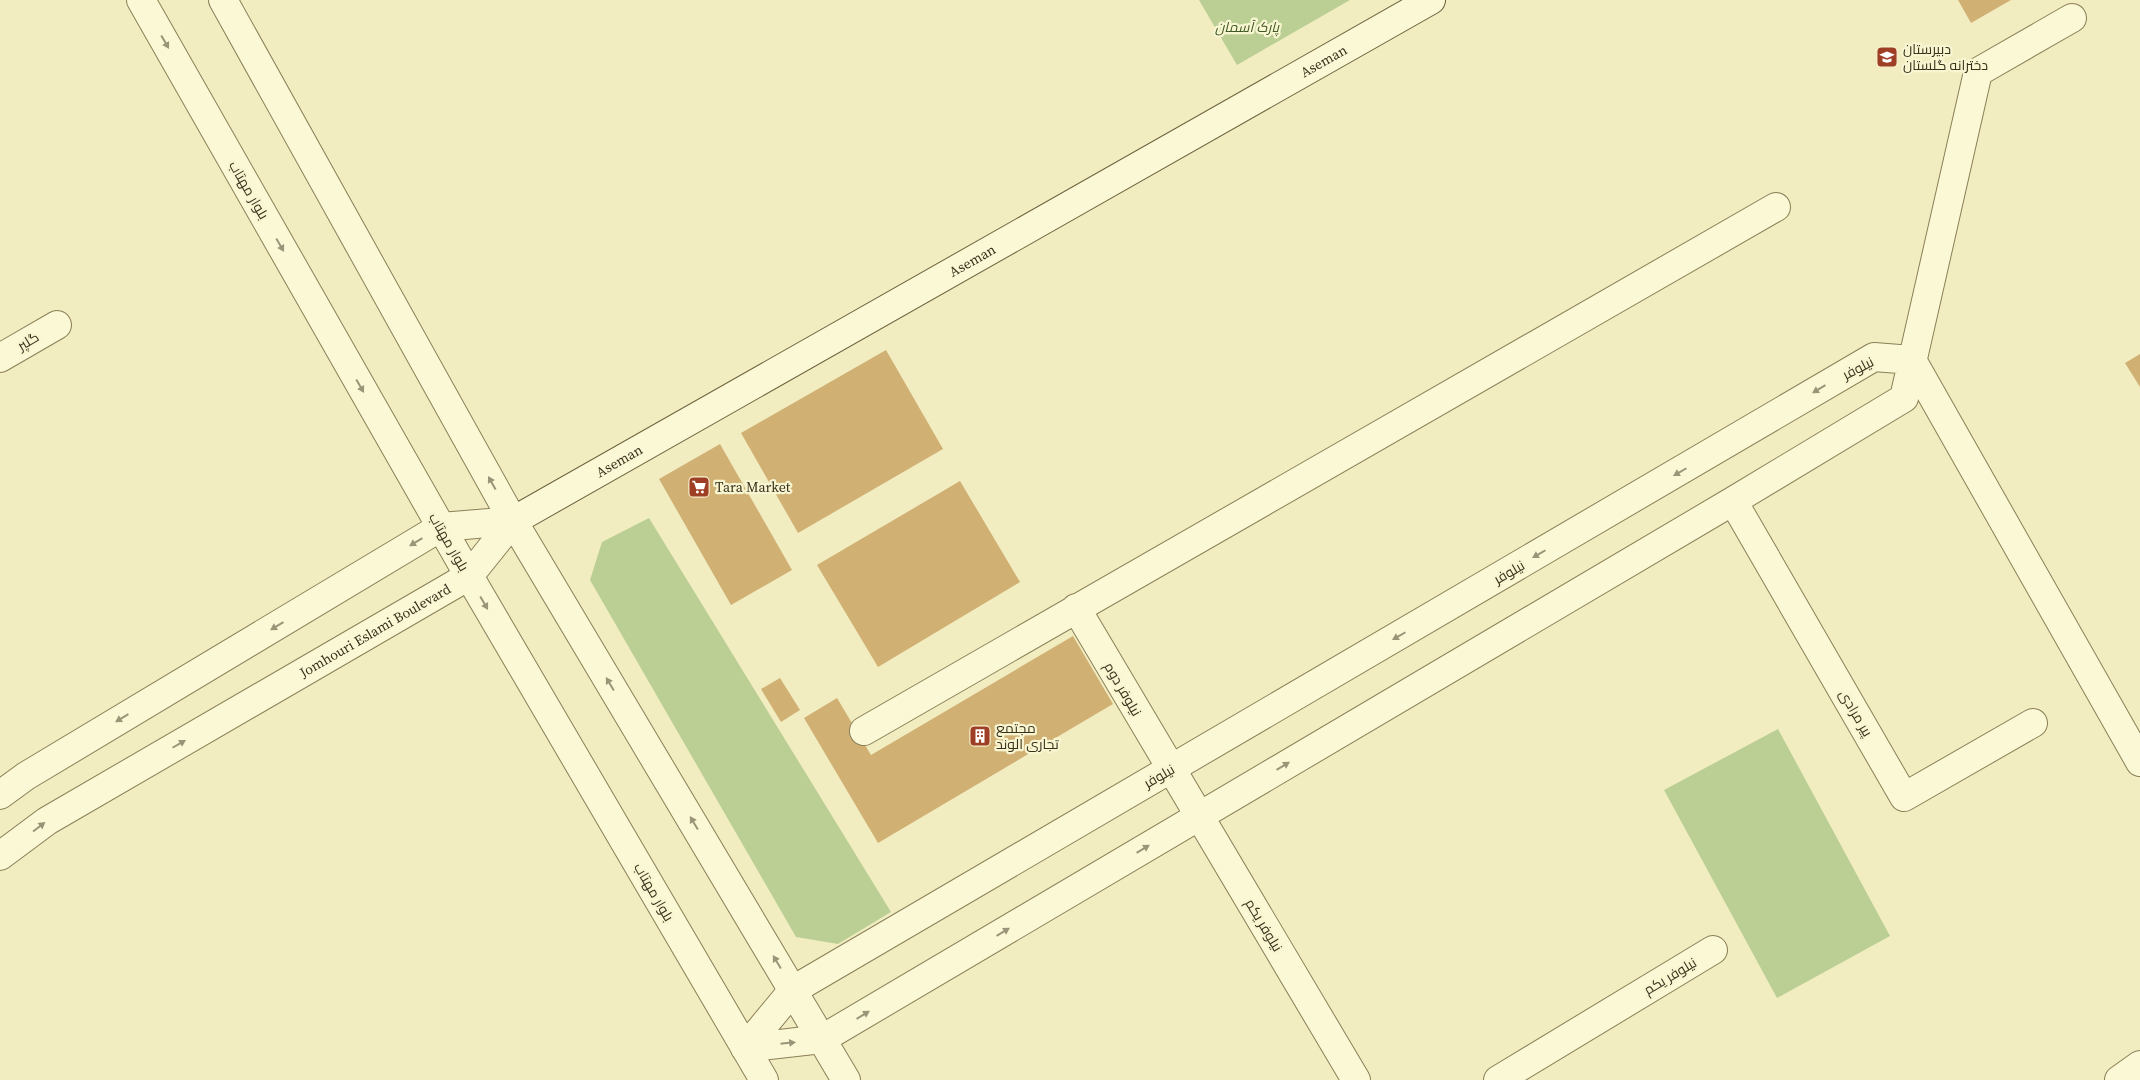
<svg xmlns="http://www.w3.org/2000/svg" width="2140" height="1080" font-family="'Source Serif 4',Cairo,serif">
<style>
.green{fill:#bbcf94}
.building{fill:#d1b074}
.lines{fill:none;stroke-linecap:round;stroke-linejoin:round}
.minor-casing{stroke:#8b7f57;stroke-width:30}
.tertiary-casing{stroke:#8b7f57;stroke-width:30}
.secondary-casing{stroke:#6d5f3b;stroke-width:30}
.minor{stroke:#fbf8d5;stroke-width:28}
.tertiary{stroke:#fbf8d5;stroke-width:28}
.secondary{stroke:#fbf8d5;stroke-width:28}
.oneway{fill:#9a9479}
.labels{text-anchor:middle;stroke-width:4.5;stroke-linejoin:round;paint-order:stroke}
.park-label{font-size:14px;font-style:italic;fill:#3e5822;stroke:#f8f5d1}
.poi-label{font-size:14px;fill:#3a311d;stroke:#f8f5d1;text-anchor:start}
.street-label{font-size:14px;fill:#3a311d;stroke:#f8f5d1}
</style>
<rect width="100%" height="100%" fill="#f1edc1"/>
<!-- green -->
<path class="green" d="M1199 0H1350L1237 65Z
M649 518 891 912 838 944 796 937 590 580 602 542Z
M1778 729 1890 936 1777 998 1664 790Z"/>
<!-- building -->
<path class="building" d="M1958 0H2011L1971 23Z
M886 350 943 449 798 533 741 433Z
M2140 354V387L2125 363Z
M720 444 792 570 731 605 659 479Z
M960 481 1020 582 878 667 817 565Z
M1073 636 1113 704 878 843 804 718 837 698 871 755Z
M780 678 800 710 781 722 761 689Z"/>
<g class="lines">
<!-- minor casing -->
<g class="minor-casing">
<path id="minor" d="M0 358 57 325
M1912 360 2140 762
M1733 501 1904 797 2033 723
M1076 608 1356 1080
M864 731 1776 207
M793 990 1874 357 1912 360
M822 1039 1733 501 1904 398 1978 72 2072 18
M1498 1080 1713 950
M2119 1080 2140 1065"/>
</g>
<!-- tertiary casing -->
<g class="tertiary-casing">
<g id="tertiary">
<path d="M141 0 469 576 764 1080"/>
<path d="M223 0 513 521 846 1080"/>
<path d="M0 795 26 776 441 527 513 521"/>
<path id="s1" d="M0 856 47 821 469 576 513 521"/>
<path d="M793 990 745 1048 822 1039"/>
</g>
</g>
<!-- secondary casing -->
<g class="secondary-casing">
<g id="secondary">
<path id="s2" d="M513 521 1431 0"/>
</g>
</g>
<!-- minor -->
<use href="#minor" class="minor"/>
<!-- tertiary -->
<use href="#tertiary" class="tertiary"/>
<!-- secondary -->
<use href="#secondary" class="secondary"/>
</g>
<!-- one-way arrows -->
<defs><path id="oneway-solid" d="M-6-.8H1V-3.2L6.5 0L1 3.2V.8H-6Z" transform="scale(1.25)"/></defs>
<g class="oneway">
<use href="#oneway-solid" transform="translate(165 42) rotate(60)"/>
<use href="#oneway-solid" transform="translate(280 245) rotate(60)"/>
<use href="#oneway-solid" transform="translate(360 386) rotate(60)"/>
<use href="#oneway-solid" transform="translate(1819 389) rotate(149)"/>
<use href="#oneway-solid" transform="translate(1680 472) rotate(150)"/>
<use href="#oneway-solid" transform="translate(492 483) rotate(-119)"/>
<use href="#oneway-solid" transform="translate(416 542) rotate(149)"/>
<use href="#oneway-solid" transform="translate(1539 554) rotate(150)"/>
<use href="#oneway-solid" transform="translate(484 603) rotate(60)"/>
<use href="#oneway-solid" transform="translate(277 626) rotate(149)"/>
<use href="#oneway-solid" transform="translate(1399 636) rotate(150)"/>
<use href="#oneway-solid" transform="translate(610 684) rotate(-121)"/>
<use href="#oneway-solid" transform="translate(122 718) rotate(149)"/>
<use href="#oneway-solid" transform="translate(179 744) rotate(-30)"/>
<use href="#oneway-solid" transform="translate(1283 766) rotate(-31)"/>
<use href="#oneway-solid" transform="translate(694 823) rotate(-121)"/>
<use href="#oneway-solid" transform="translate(39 827) rotate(-37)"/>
<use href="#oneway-solid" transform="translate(1143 849) rotate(-31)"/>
<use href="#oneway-solid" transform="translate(1003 932) rotate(-31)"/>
<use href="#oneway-solid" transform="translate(777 962) rotate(-121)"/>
<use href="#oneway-solid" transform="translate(863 1015) rotate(-31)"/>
<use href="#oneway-solid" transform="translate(788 1043) rotate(-6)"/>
</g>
<!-- icons -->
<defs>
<g id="school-square" transform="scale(1.125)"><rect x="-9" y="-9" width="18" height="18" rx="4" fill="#9e3e24" stroke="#f8f5d1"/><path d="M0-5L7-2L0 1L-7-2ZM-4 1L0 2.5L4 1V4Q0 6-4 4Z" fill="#fff"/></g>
<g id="supermarket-square" transform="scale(1.125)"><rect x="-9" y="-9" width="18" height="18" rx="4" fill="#9e3e24" stroke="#f8f5d1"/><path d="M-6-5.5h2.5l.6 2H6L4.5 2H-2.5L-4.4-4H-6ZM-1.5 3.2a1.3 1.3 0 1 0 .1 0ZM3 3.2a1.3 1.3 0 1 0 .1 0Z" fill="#fff"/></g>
<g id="building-square" transform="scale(1.125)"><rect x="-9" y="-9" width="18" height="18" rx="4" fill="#9e3e24" stroke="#f8f5d1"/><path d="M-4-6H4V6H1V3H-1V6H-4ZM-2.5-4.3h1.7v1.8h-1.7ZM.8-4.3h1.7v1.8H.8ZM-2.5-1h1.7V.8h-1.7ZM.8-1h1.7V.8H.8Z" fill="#fff"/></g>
</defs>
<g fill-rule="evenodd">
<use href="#school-square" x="1887" y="57"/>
<use href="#supermarket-square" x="699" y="487"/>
<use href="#building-square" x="980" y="736"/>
</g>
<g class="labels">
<!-- park labels -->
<g class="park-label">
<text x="1247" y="32">پارک آسمان</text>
</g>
<!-- poi labels -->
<g class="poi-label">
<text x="1903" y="54">دبیرستان<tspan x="1903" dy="16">دخترانه گلستان</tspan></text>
<text x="715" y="492">Tara Market</text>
<text x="996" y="733">مجتمع<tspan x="996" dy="16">تجاری الوند</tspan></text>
</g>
<!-- street labels -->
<g class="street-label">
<text dy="5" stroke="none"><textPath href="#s2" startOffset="932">Aseman</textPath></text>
<text transform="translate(249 190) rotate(60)" y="5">بلوار مهتاب</text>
<text dy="5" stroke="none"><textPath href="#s2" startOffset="528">Aseman</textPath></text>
<text transform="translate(28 341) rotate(-31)" y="5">گلپر</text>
<text transform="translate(1858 368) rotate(-27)" y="5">نیلوفر</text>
<text dy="5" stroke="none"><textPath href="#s2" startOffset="122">Aseman</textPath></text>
<text transform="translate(449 542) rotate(60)" y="5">بلوار مهتاب</text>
<text transform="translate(1509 572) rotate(-30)" y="5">نیلوفر</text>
<text dy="5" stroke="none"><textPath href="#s1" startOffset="438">Jomhouri Eslami Boulevard</textPath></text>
<text transform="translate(1123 689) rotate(60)" y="5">نیلوفر دوم</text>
<text transform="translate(1856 713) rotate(60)" y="5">پیر مرادی</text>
<text transform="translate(1159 776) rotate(-30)" y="5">نیلوفر</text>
<text transform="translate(654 892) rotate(60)" y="5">بلوار مهتاب</text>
<text transform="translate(1264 925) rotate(59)" y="5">نیلوفر یکم</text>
<text transform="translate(1670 976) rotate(-31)" y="5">نیلوفر یکم</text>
</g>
</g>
</svg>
